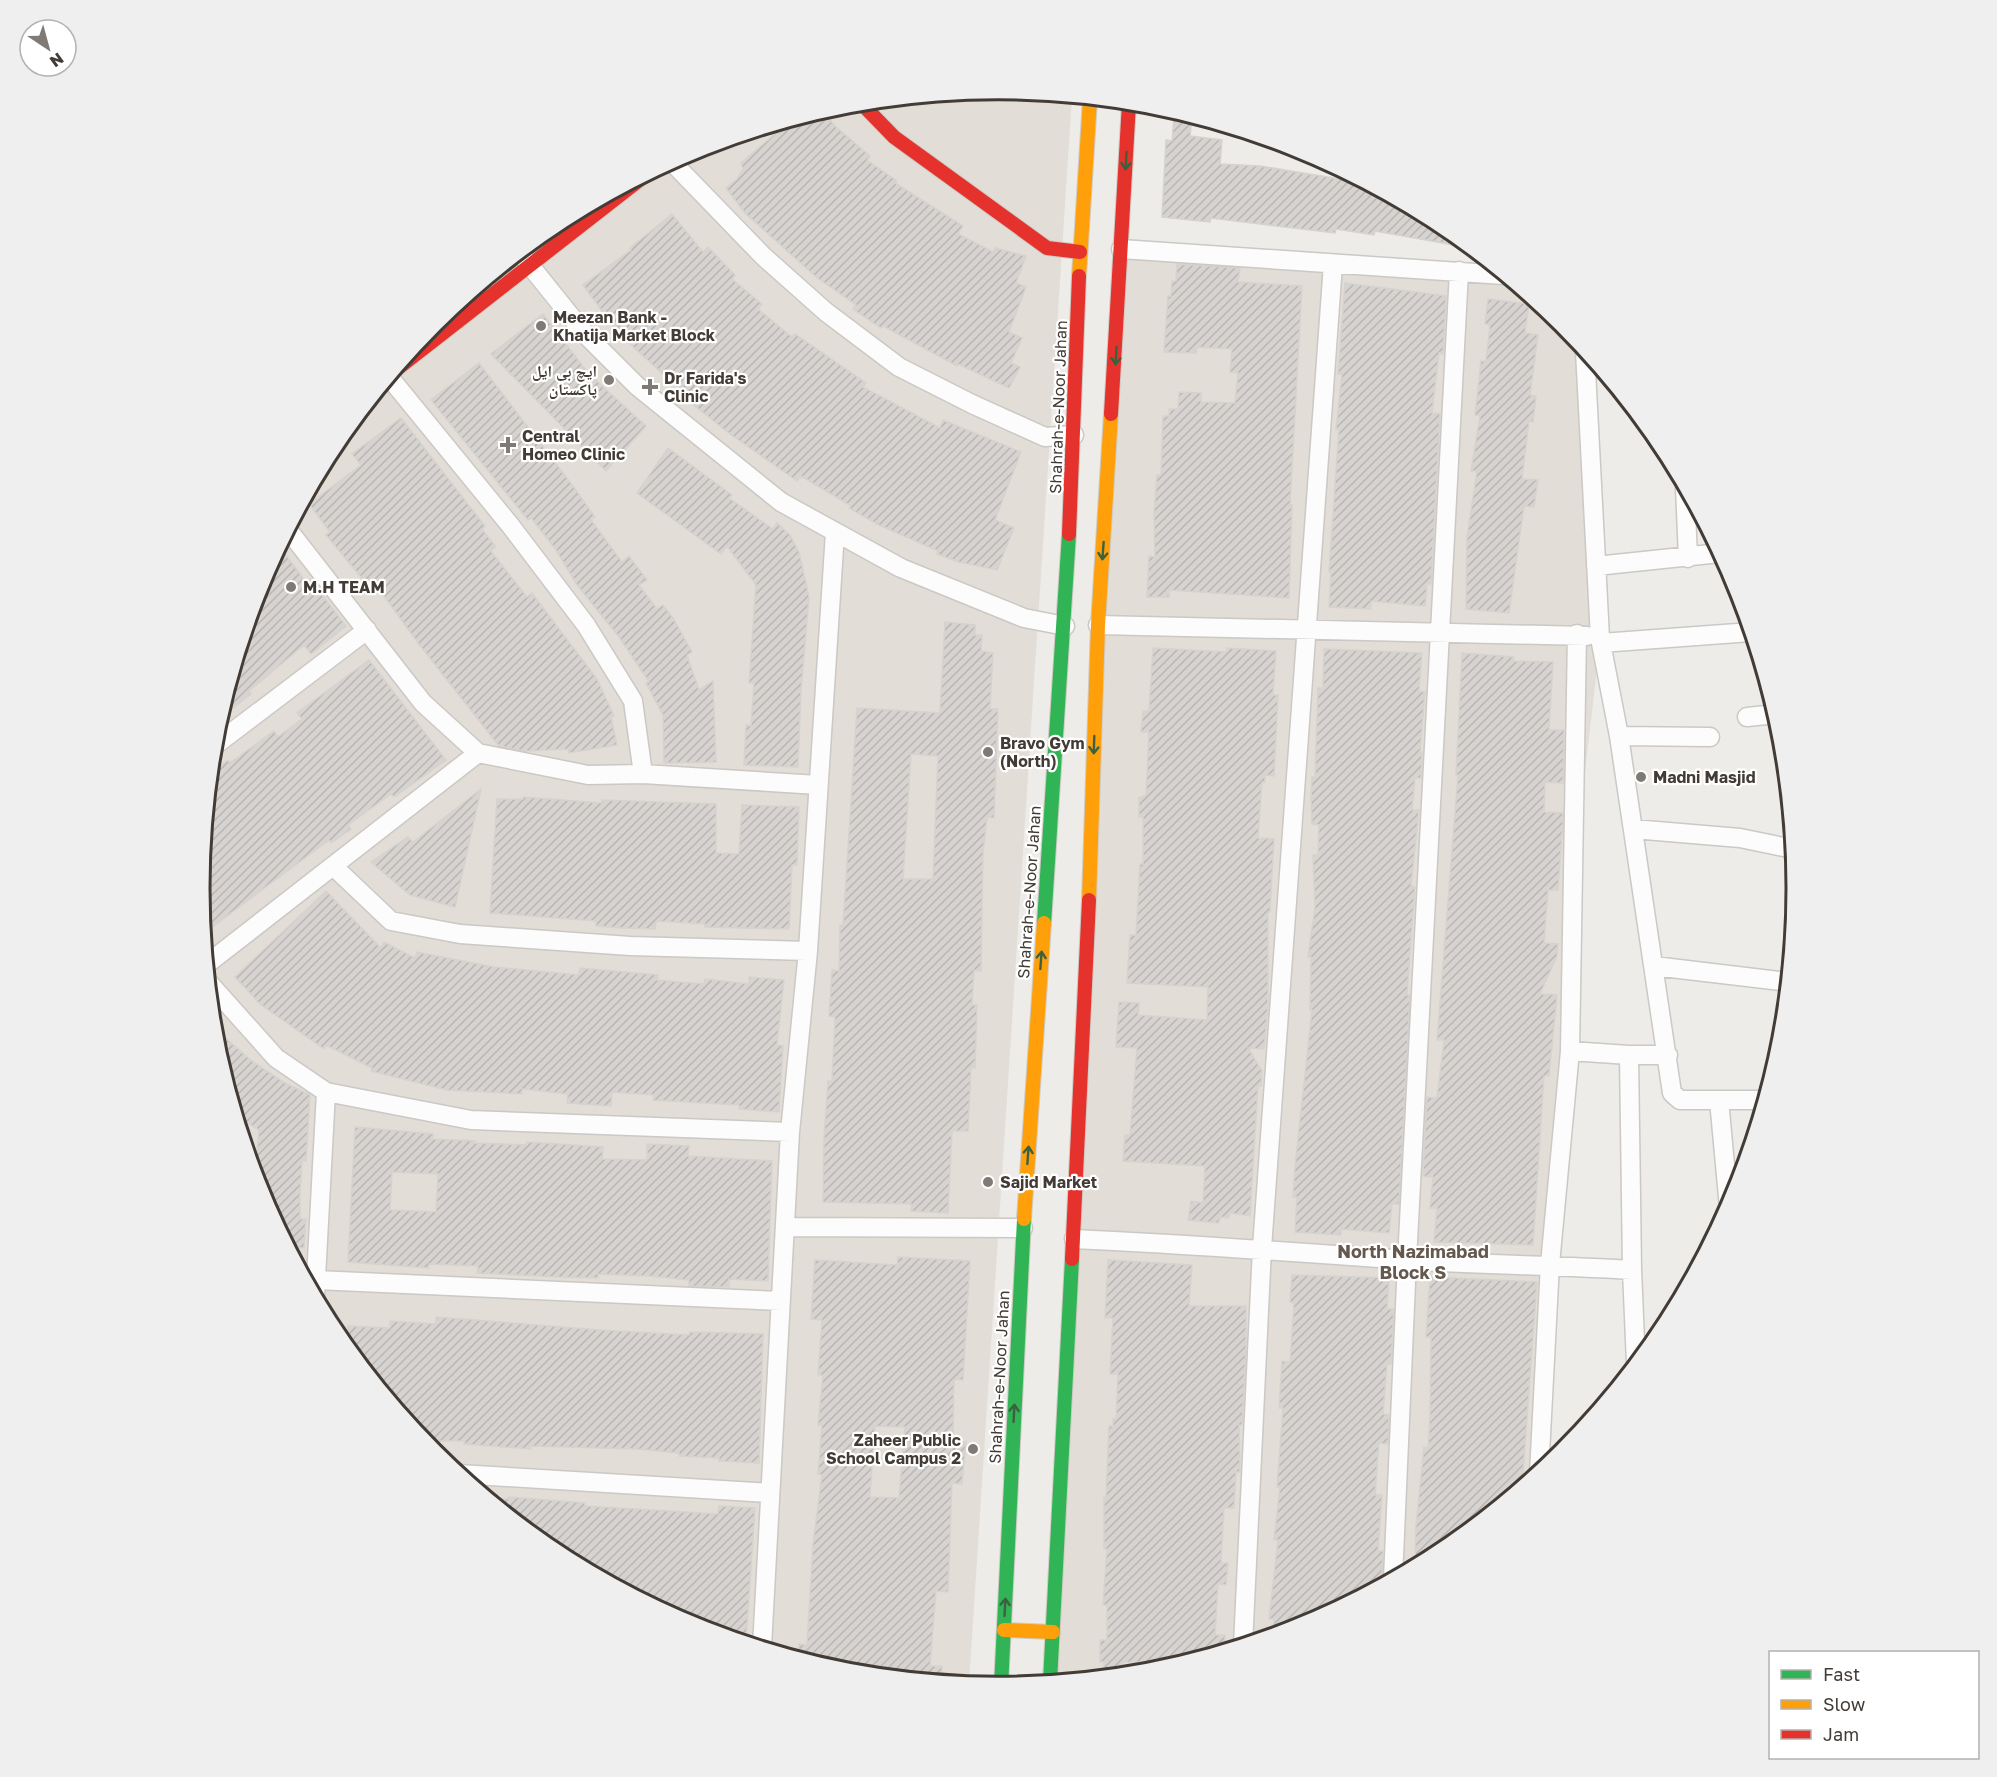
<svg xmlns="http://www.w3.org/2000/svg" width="1997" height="1777" font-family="'Golos Text','Noto Naskh Arabic',sans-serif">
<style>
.residential{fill:#e2ddd6}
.building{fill:url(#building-hatch);stroke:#d6d3cf;stroke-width:1.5;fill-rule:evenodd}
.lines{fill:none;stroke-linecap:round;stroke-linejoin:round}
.street-casing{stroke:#cbc8c5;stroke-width:21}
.fast-casing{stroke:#cfcbc3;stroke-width:16}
.slow-casing{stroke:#cfcbc3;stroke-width:16}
.jam-casing{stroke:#cfcbc3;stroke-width:16}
.street{stroke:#fcfcfc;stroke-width:18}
.fast{stroke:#30b455;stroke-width:14}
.slow{stroke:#ff9f0a;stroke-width:14}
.jam{stroke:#e5322d;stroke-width:14}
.oneway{stroke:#3d603f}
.poi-dot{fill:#7f7a75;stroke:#fff;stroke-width:2}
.labels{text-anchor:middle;stroke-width:4.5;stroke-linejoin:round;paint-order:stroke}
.poi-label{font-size:16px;font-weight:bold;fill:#433c36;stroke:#fff;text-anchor:start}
.street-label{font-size:16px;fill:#433c36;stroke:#fff}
.neighbourhood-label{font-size:18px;font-weight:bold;fill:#65584e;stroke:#fff}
.rim{fill:none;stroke:#433c36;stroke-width:3}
</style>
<defs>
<pattern id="building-hatch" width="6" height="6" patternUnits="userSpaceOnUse" patternTransform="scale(1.5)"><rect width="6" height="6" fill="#d6d3d0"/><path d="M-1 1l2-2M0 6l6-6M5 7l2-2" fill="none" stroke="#b9b6b3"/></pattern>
</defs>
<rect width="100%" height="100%" fill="#eeece9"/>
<!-- residential -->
<path class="residential" d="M999 90 1072 97 969 1684 842 1672 693 1626 555 1552 434 1453 334 1332 261 1194 215 1044 200 888 215 732 261 583 335 445 434 324 555 224 693 151 843 105Z
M1126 242 1491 264 1563 324 1585 350 1601 635 1565 943 1553 1262 1541 1472 1442 1553 1304 1626 1154 1672 1049 1682Z"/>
<!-- building -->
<path class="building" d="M823 111 835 126 870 156 867 160 897 181 895 183 963 226 958 234 993 252 995 248 1026 256 1016 283 1026 287 1009 332 1022 338 1011 363 1020 367 1009 388 958 364 957 366 883 326 881 328 853 309 856 305 816 277 745 213 726 188 737 179 743 169 741 163 790 121Z
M1174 117H1192L1190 136 1222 140 1220 164 1260 166 1364 183 1442 225 1471 248 1375 231 1374 235 1336 229 1335 233 1211 218 1210 222 1162 217 1166 140 1172 141Z
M672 214 703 252 708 247 735 275 732 279 762 304 758 309 792 337 795 334 866 383 863 387 940 428 943 420 1021 452 995 520 1014 528 997 570 959 562 937 554 938 551 879 525 849 508 851 506 801 476 797 481 730 434 686 399 688 397 618 333 583 285 631 250 630 248Z
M1177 264 1240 268 1238 282 1302 286 1290 505H1292L1289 598 1169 590V597H1147L1149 556 1155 557 1154 514 1157 475H1161L1163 416H1169V409H1178L1179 392 1201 393V402L1235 403 1238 373 1230 372 1232 349 1197 347 1196 353 1164 352 1168 296H1171L1172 281H1176Z
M1345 283 1446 296 1443 354 1439 353 1432 413 1440 414 1431 584H1427L1425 606 1371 601V609L1329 607 1331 572H1329L1339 429H1336L1342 374H1338Z
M1488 299 1529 304 1525 333 1538 335 1530 395 1536 396 1533 422 1529 421 1522 479 1538 480 1534 507 1524 506 1509 613 1466 609 1467 537 1477 471H1471L1480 416 1475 415 1481 361H1486L1490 325 1485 324Z
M543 314 588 373 646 426 606 471 491 354Z
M479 363 573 486 595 517 591 520 622 562 629 556 647 580 639 585 657 609 663 605 673 618 692 652 687 655 699 690 713 681 716 762 664 763 663 715 646 683 649 682 619 637 577 585 556 550 531 518 528 520 431 400Z
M401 418 485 526 482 529 496 547 491 551 527 597 532 593 597 679 614 716 611 717 617 745 569 753 568 749 525 751 499 746 418 643 371 578 365 582 326 535 330 532 309 504 361 465 352 454Z
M668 448 732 495 729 498 773 529 777 523 790 535 799 552 809 597 801 691 798 767 744 765 746 725 751 726 754 683H749L756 585 727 546 721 554 637 493Z
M280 547 306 582 310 579 346 626 311 654 304 645 249 691 251 694 219 719 261 583Z
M945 622 975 625V635H982L981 651 993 653 990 709H998L994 818 987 817 983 853 981 971 974 970 972 1005H977L975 1068 971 1067 968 1131H952L948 1213 911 1211V1204L823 1202 824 1137 828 1081H832L835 1017 829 1016 832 970 839 971 840 925 843 926 857 708 940 713ZM911 754 938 756 933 879H903Z
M1153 648 1227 652V648L1276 651 1273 695H1278L1274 776 1265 775V782H1262L1258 838 1274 839 1270 912H1268V1006L1264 1049 1248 1048 1262 1071 1261 1086 1258 1085 1250 1216 1230 1213 1229 1218 1221 1217 1218 1223 1188 1220 1191 1201 1203 1203 1205 1166 1123 1161 1125 1135H1130L1137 1048 1116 1047 1119 1002 1139 1003 1138 1015 1207 1020 1208 987 1127 983 1130 935H1136L1140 864H1143V817H1139V798L1146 795 1149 732H1141L1143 711H1149Z
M1324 649 1422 653 1419 691 1425 692 1420 752H1422L1421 778H1415L1412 810H1419L1411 886 1415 887 1407 995H1410L1399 1204H1392L1389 1233 1341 1229V1235L1295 1232 1297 1197H1293L1295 1166 1312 1010H1310L1311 957H1308L1315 907 1313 855H1318L1319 825 1312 824 1311 798 1312 777H1315L1318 688H1323Z
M1462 653 1514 657 1513 661 1553 662 1549 730H1564L1563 783 1545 782 1544 812 1563 813V821L1558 890H1548L1546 914 1544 943 1558 944 1557 956 1540 994 1557 995 1549 1076H1544L1533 1245 1434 1242 1437 1208H1430L1433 1177 1423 1176 1427 1097 1437 1098 1444 1040H1437L1458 775H1456Z
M369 660 446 760 394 797 391 794 348 825 351 829 331 843 329 840 204 933 200 888 211 773 228 760 230 763 274 731 278 737 302 719 297 713Z
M481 789 455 907 410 895 371 862 408 837 413 842Z
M523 797 602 803V800L716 804V853L739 854 742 805 799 807 797 865H792L789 929 705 927V924L656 921 655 929 622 928 596 926V921L490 913 497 799H523Z
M326 891 381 948 384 942 415 958 417 952 494 967 579 975 580 968 658 975 657 980 704 984 705 979 749 984V977L784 980 777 1045 783 1046 779 1112 739 1109V1105L653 1100 654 1095 612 1092 611 1106 567 1103 568 1094 522 1089V1094L447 1090 371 1071 372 1068 326 1045 324 1049 260 1004 235 977Z
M214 1028 252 1061 285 1083 310 1095 306 1161H302L300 1194V1219H306L304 1248 289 1247 261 1194 255 1175 259 1130 237 1116 215 1044Z
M355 1127 433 1134V1139L475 1141 474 1143 527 1145V1142L603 1147 602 1159 647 1160V1144L689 1146 688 1156 772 1161 768 1281 729 1279V1287L689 1286V1280L650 1276 598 1274V1278L559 1277 477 1273 478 1266 429 1264V1268L348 1262ZM392 1172 438 1174 436 1212 390 1210Z
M898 1257 970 1261 963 1380 954 1379 953 1441 966 1442 962 1484 952 1483 948 1592 936 1591 930 1666H942V1681L842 1672 798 1658 799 1644 807 1645 813 1544 822 1475 818 1474 822 1425H818L823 1375H818L822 1320 811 1319 815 1260 897 1265ZM875 1426 905 1427 899 1498 870 1497Z
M1108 1260 1192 1265 1189 1306H1246V1347L1242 1425H1239L1240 1472H1236L1234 1508H1224L1221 1563H1228L1226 1585 1218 1584 1215 1635H1225L1224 1651 1171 1667V1662H1122V1675L1104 1677V1662H1100V1640H1107V1605H1103L1107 1549H1104V1497H1106L1109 1426H1113V1419H1116L1118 1374H1110L1113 1318H1105Z
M1292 1275 1389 1278 1387 1309H1394L1391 1364H1387L1383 1414 1389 1415 1388 1444 1379 1443 1375 1495H1382L1378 1551H1383L1382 1576 1381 1585 1304 1626 1273 1636 1274 1619H1269L1278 1540H1274L1280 1487H1277L1283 1408H1279L1282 1361 1290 1362 1294 1303 1290 1302Z
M1430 1277 1537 1282 1522 1487 1442 1553 1415 1567 1416 1526 1424 1447 1428 1448 1430 1417 1431 1337H1426Z
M436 1317 601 1330 689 1335 690 1332 763 1334 759 1463 719 1461V1458L679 1456V1453L637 1449 531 1446V1449L464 1444 465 1441H424L347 1347 348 1326 390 1328V1321L436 1324Z
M509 1497 585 1503V1506L718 1514 719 1506 755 1508 746 1642 693 1626 555 1552 488 1498 509 1499Z"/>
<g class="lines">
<!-- street casing -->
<g class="street-casing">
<path id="street" d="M672 162 763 256 826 312 899 367 972 404 1045 437 1074 435
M1121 249 1504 275
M520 253 585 334 637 386 781 502 901 568 1024 618 1065 626
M1585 351 1600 638 1619 736 1672 1093 1680 1100H1719L1729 1208
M390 378 510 525 586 625 633 701 643 774
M1685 488 1688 558
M289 531 423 703 478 753 588 775 643 774 818 785
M1596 566 1720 553
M1098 625 1587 636
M1601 643 1751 632
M1747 717 1776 714
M1619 736 1710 737
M214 746 367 630
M1633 829 1740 838 1793 849
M333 866 391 921 460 934 630 946 808 951
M207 964 478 753
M1654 966 1788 982
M209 983 276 1058 326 1092 471 1120 790 1132
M1570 1051 1629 1055 1632 1270
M1629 1055H1668
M1719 1100H1765
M785 1227 1023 1228
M1074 1239C1184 1244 1294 1252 1405 1260 1480 1265 1556 1265 1632 1270L1636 1364
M316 1280 781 1301
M315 1296 326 1092
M1539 1473 1550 1264 1570 1051 1577 634
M459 1474 770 1493
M1393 1579 1407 1260 1459 271
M1243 1645 1262 1248 1333 264
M762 1647 790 1132 808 951 835 532"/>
</g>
<!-- fast casing -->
<g class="fast-casing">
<path id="fast" d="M1044 923 1069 534
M1050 1682 1072 1259
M1001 1687 1024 1219"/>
</g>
<!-- slow casing -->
<g class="slow-casing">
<path id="slow" d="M1079 276 1090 99
M1089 900 1098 625 1111 414
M1024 1219 1044 923
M1004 1630 1053 1632"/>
</g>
<!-- jam casing -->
<g class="jam-casing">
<path id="jam" d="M861 103 894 137 1047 248 1080 252
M397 369 642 178
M1111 414 1129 103
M1069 534 1079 276
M1072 1259 1089 900"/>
</g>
<!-- street -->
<use href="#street" class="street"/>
<!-- fast -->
<use href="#fast" class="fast"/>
<!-- slow -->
<use href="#slow" class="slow"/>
<!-- jam -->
<use href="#jam" class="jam"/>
</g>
<!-- one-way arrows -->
<defs><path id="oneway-shaft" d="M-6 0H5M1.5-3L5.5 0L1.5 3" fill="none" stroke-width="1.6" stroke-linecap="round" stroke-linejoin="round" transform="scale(1.5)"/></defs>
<g class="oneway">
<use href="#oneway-shaft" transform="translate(1126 161) rotate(93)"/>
<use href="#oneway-shaft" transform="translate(1116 356) rotate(93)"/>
<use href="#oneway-shaft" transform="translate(1103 551) rotate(94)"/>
<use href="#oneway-shaft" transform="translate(1094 745) rotate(92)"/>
<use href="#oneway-shaft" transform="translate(1041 960) rotate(-86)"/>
<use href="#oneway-shaft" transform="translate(1028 1155) rotate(-86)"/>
<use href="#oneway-shaft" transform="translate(1014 1413) rotate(-87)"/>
<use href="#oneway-shaft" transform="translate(1005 1607) rotate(-87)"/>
</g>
<!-- markers -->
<g class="poi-dot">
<circle cx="541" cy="326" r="6"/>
<circle cx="609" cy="380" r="6"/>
<path d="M647 378h6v6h6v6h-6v6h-6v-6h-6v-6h6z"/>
<path d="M505 436h6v6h6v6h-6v6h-6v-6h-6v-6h6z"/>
<circle cx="291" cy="587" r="6"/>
<circle cx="988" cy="752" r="6"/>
<circle cx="1641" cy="777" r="6"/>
<circle cx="988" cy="1182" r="6"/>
<circle cx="973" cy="1449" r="6"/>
</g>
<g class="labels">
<!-- poi labels -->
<g class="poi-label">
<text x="553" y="323">Meezan Bank -<tspan x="553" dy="18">Khatija Market Block</tspan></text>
<text x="597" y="377" text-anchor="end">ایچ بی ایل<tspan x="597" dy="18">پاکستان</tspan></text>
<text x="664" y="384">Dr Farida's<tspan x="664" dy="18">Clinic</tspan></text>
<text x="522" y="442">Central<tspan x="522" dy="18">Homeo Clinic</tspan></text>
<text x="303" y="593">M.H TEAM</text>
<text x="1000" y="749">Bravo Gym<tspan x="1000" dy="18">(North)</tspan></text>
<text x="1653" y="783">Madni Masjid</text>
<text x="1000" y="1188">Sajid Market</text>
<text x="961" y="1446" text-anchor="end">Zaheer Public<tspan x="961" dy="18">School Campus 2</tspan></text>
</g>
<!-- street labels -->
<g class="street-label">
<text transform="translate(1058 407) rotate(-88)" y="6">Shahrah-e-Noor Jahan</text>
<text transform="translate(1029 892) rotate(-86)" y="6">Shahrah-e-Noor Jahan</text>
<text transform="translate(999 1377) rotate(-87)" y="6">Shahrah-e-Noor Jahan</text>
</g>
<!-- neighbourhood labels -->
<g class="neighbourhood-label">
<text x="1413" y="1258">North Nazimabad<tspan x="1413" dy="21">Block S</tspan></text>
</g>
</g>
<!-- crop -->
<path d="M0 0H1997V1777H0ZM210 888a788 788 0 1 1 1576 0a788 788 0 1 1-1576 0Z" fill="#f0efef" fill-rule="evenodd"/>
<path class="rim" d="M210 888a788 788 0 1 1 1576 0a788 788 0 1 1-1576 0Z"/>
<!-- legend -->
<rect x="1769" y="1651" width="210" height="108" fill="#ffffff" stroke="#b4b1af" stroke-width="1.5"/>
<rect x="1781" y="1670" width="30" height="9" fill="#30b455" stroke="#b4b1af" stroke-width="1.5"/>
<text x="1823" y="1681" font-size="18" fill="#433c36">Fast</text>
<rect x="1781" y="1700" width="30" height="9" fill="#ff9f0a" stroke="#b4b1af" stroke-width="1.5"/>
<text x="1823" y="1711" font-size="18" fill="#433c36">Slow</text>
<rect x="1781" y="1730" width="30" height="9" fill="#e5322d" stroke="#b4b1af" stroke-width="1.5"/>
<text x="1823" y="1741" font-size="18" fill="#433c36">Jam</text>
<!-- north arrow -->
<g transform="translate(48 48) rotate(144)"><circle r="28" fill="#ffffff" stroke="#b4b1af" stroke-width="1.5"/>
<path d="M0-4.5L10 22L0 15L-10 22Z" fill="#7f7a75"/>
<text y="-9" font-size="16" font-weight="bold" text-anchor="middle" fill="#433c36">N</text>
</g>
</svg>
